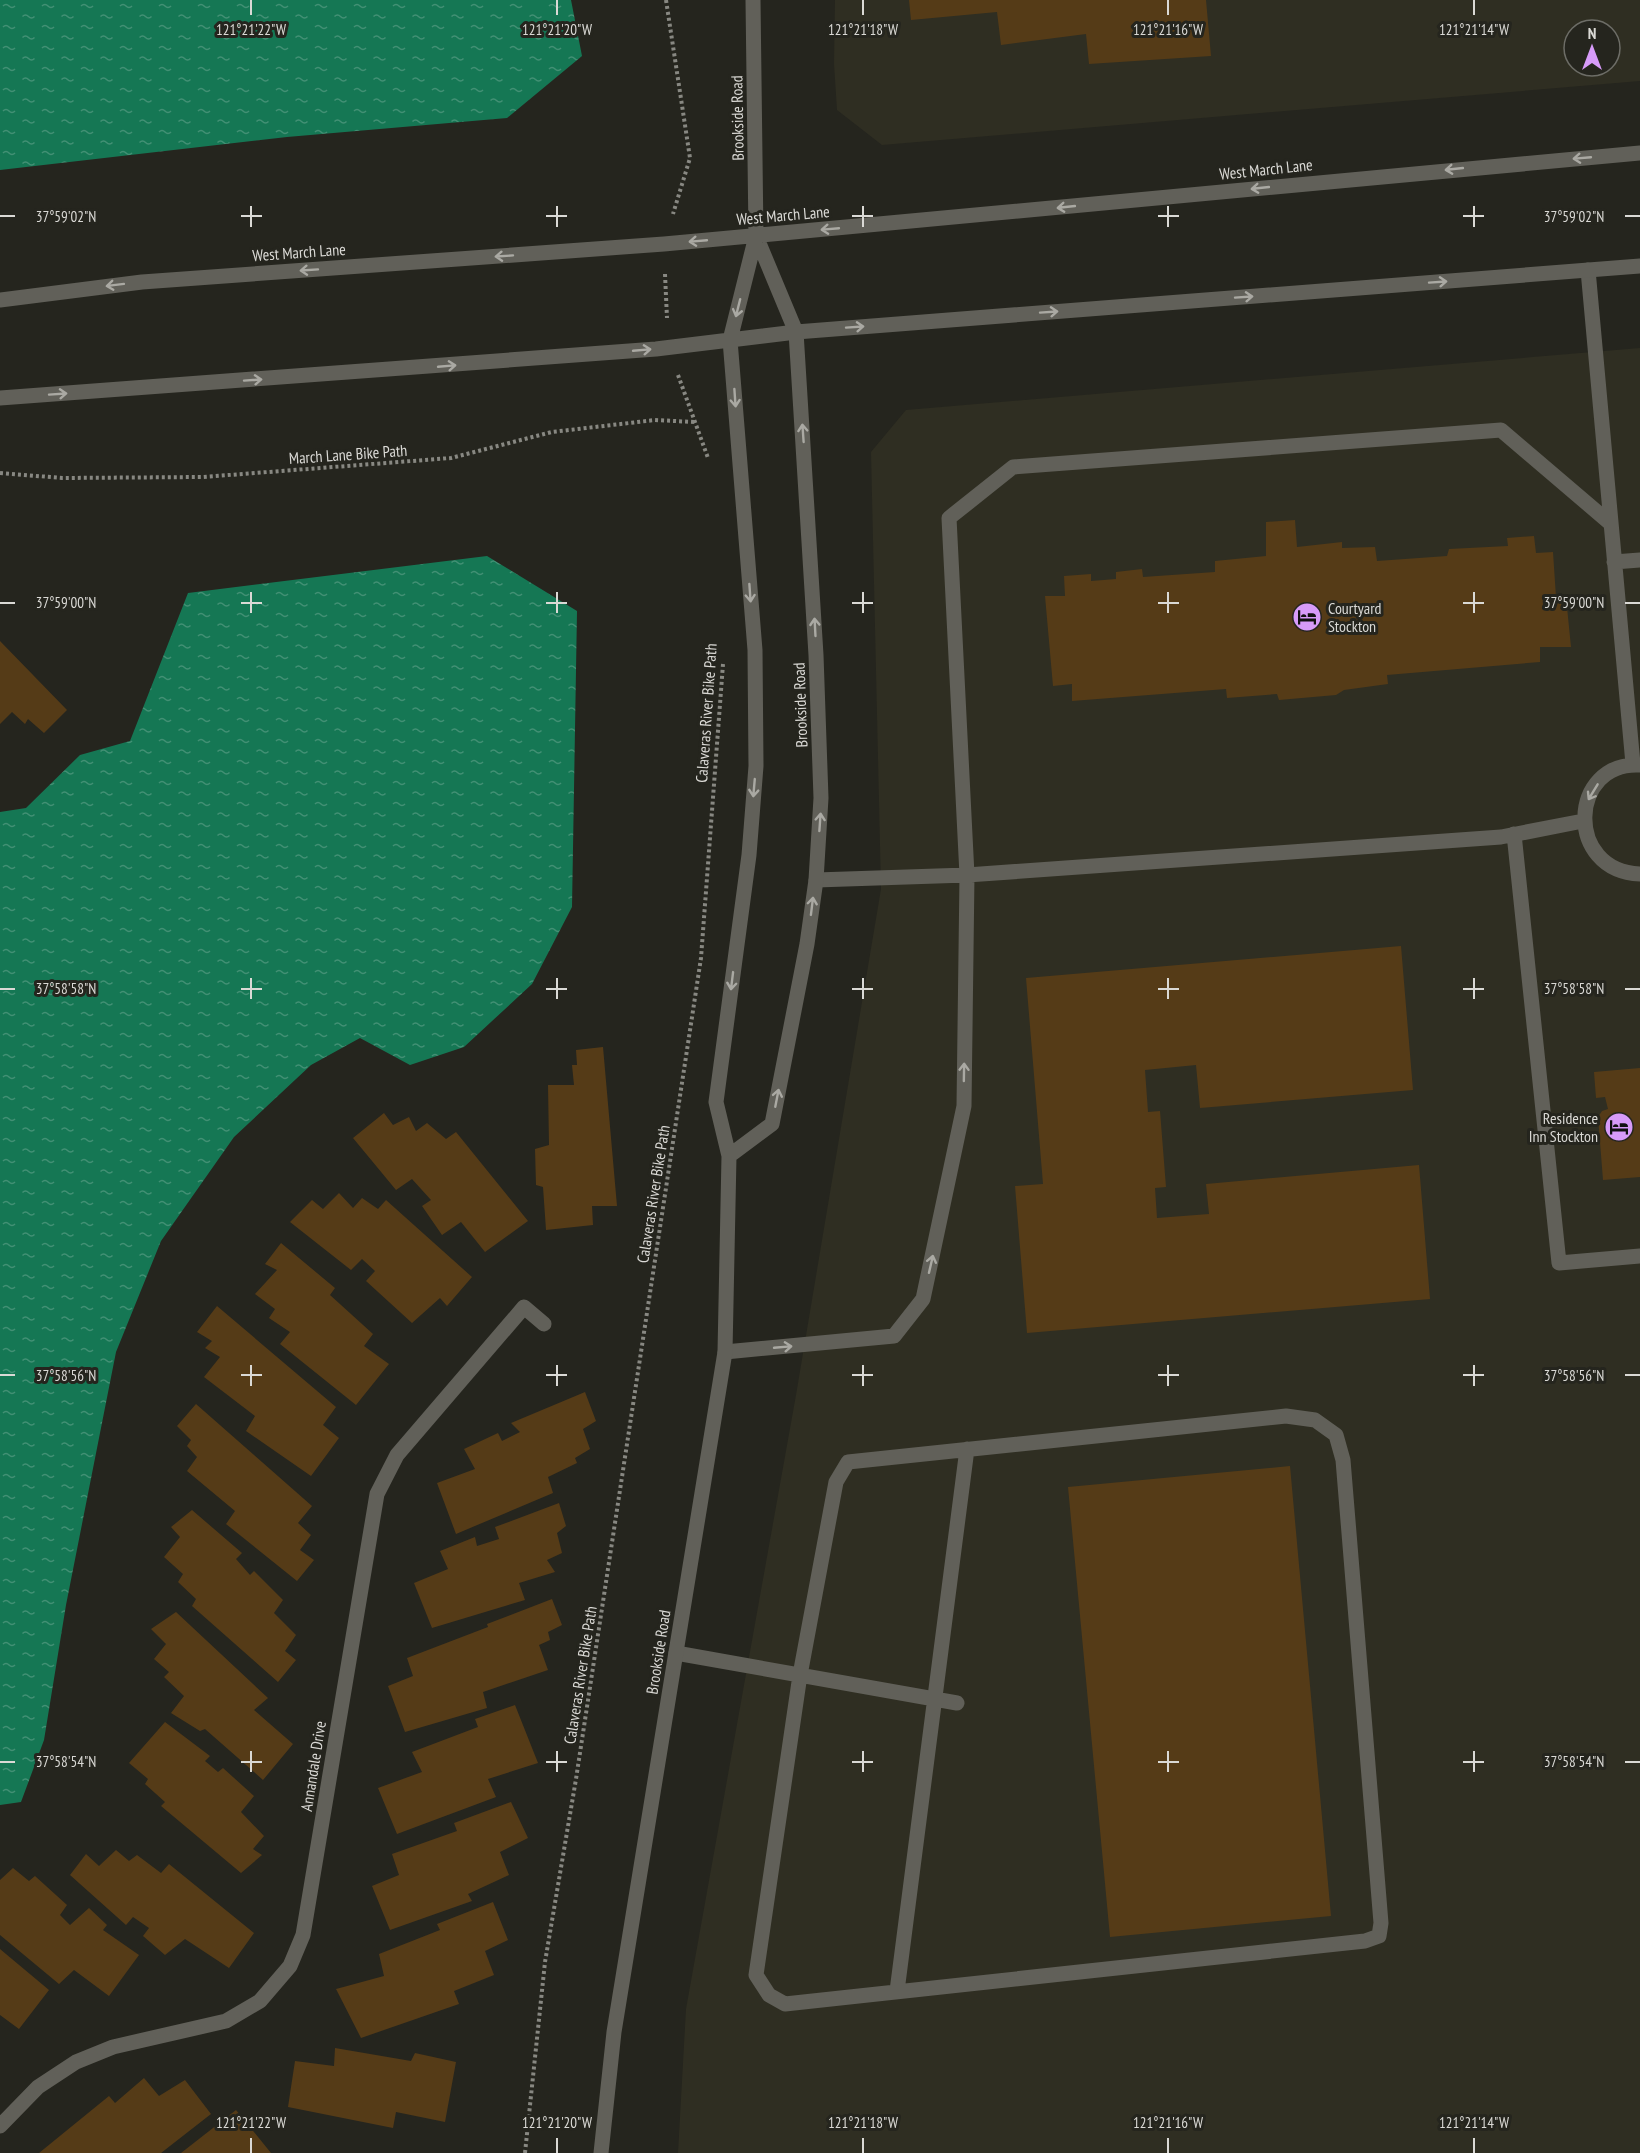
<svg xmlns="http://www.w3.org/2000/svg" width="1640" height="2153" font-family="'PT Sans Narrow',sans-serif">
<style>
.built{fill:#2f2e22;fill-rule:evenodd}
.water{fill:url(#water-ripples)}
.building{fill:#553b17}
.lines{fill:none;stroke-linecap:round;stroke-linejoin:round}
.path{stroke:#888882;stroke-width:4;stroke-dasharray:3 3;stroke-linecap:butt}
.lane{stroke:#616059;stroke-width:15}
.street{stroke:#616059;stroke-width:15}
.secondary{stroke:#616059;stroke-width:15}
.oneway{stroke:#aaa9a3}
.ticks{fill:none;stroke:#dad9d5;stroke-width:2}
.labels{text-anchor:middle;stroke-width:6;stroke-linejoin:round;paint-order:stroke}
.street-label{font-size:16px;fill:#dad9d5;stroke:#25251e}
.poi-label{font-size:16px;fill:#dad9d5;stroke:#25251e;text-anchor:start}
.ticks-label{font-size:15px;text-anchor:middle;fill:#dad9d5;stroke:#25251e;stroke-width:6;stroke-linejoin:round;paint-order:stroke}
</style>
<defs>
<pattern id="water-ripples" width="26" height="14" patternUnits="userSpaceOnUse" patternTransform="scale(1.5)"><rect width="26" height="14" fill="#157754"/><path d="M2 4q2-2 4 0t4 0M15 11q2-2 4 0t4 0" fill="none" stroke="#429074"/></pattern>
</defs>
<rect width="100%" height="100%" fill="#25251e"/>
<!-- built -->
<path class="built" d="M835 0H1640V81L882 145 837 110 834 64ZM1574 30H1610V66H1574Z
M1640 348V2153H678L686 2009 796 1395 881 889 871 452 906 410Z"/>
<!-- water -->
<path class="water" d="M0 0H571L582 56 507 118 287 137 0 170Z
M487 556 577 611 572 907 532 984 464 1047 410 1065 360 1038 311 1065 234 1137 161 1241 116 1352 66 1605 44 1740 21 1802 0 1805V812L26 808 80 755 130 741 188 593Z"/>
<!-- building -->
<path class="building" d="M909 0H1206L1211 56 1089 64 1086 34 1001 45 997 12 911 20Z
M1295 520 1297 547 1342 542V548L1375 547 1377 561 1447 556 1449 549 1508 546 1507 538 1534 536 1536 553 1553 552 1556 597H1566L1571 647H1540V662L1387 675 1388 684 1344 690 1336 695 1279 700 1277 694 1227 698 1226 689 1072 701V684L1053 686 1045 596H1065L1064 576 1091 574V581L1116 579V572L1142 569 1143 577 1215 572V561L1266 556V522Z
M0 641 67 710 44 733 28 719 25 724 12 712 0 724Z
M1401 946 1413 1090 1200 1108 1196 1065 1145 1070 1148 1112 1160 1111 1166 1187 1155 1188 1157 1218 1209 1214 1206 1184 1419 1165 1430 1299 1027 1333 1015 1186 1043 1184 1026 978Z
M603 1047 617 1206H592L593 1225 546 1230 543 1187 536 1185 535 1149 549 1145 548 1085H574L572 1065H577L576 1050Z
M1640 1068V1177L1603 1180 1598 1117 1602 1111 1608 1109 1605 1097 1596 1098 1594 1072Z
M384 1113 393 1125 409 1117 416 1131 427 1123 446 1139 456 1132 528 1221 485 1252 461 1222 442 1235 422 1206 431 1200 412 1179 396 1190 353 1138Z
M339 1193 353 1208 362 1198 378 1209 386 1200 472 1277 447 1306 440 1298 412 1323 366 1281 375 1271 362 1259 351 1270 290 1222 312 1200 323 1209Z
M281 1243 335 1288 330 1295 373 1334 364 1346 389 1364 356 1405 280 1344 290 1332 269 1318 275 1309 255 1294 277 1270 265 1264Z
M217 1306 336 1407 323 1425 339 1438 311 1476 246 1431 255 1416 204 1377 220 1357 205 1348 212 1341 197 1332Z
M585 1392 596 1421 583 1429 590 1449 575 1458 577 1463 548 1477 553 1493 456 1534 437 1483 475 1469 464 1449 498 1433 502 1441 520 1432 511 1423Z
M196 1404 312 1506 298 1523 311 1535 300 1550 314 1560 297 1581 226 1524 235 1511 187 1471 197 1457 187 1446 191 1440 177 1426Z
M1290 1466 1331 1916 1110 1937 1068 1487Z
M559 1503 566 1526 557 1533 562 1553 547 1560 555 1572 519 1583 525 1600 432 1628 414 1583 448 1569 440 1551 475 1537 477 1546 499 1539 495 1527Z
M192 1510 242 1553 236 1559 250 1575 254 1571 283 1600 274 1613 296 1635 285 1651 296 1660 278 1682 192 1606 196 1599 178 1582 183 1574 164 1557 180 1537 171 1527Z
M552 1599 562 1625 548 1632 550 1640 539 1645 548 1670 483 1692 487 1708 405 1732 388 1686 413 1676 407 1658 488 1627 487 1624Z
M176 1612 268 1698 254 1710 293 1744 263 1780 205 1729 200 1731 171 1713 184 1696 164 1677 169 1672 154 1659 166 1644 151 1629Z
M515 1705 538 1763 488 1779 496 1797 397 1834 378 1788 422 1772 412 1752 478 1727 475 1719Z
M165 1722 210 1756 205 1761 218 1772 223 1768 254 1796 241 1812 264 1836 253 1849 262 1855 241 1873 161 1806 165 1802 145 1784 148 1779 129 1763Z
M511 1802 528 1838 500 1852 509 1875 468 1894 472 1901 390 1930 372 1886 399 1875 392 1854 457 1831 454 1823Z
M116 1850 129 1861 137 1855 161 1873 169 1864 254 1933 229 1968 185 1939 165 1955 143 1936 149 1928 133 1917 126 1925 70 1875 86 1854 99 1866Z
M13 1868 29 1881 35 1876 67 1905 60 1915 70 1925 89 1908 107 1925 103 1930 139 1955 109 1996 74 1970 59 1984 0 1935V1880Z
M493 1902 508 1940 485 1951 494 1975 454 1991 459 2004 361 2038 336 1989 384 1976 379 1954 440 1930 437 1924Z
M0 1949 49 1990 19 2029 0 2015Z
M335 2048 411 2061 415 2053 456 2062 445 2122 396 2112 393 2128 288 2107 295 2061 334 2066Z
M144 2078 159 2096 185 2080 211 2114 161 2153H39L109 2096 115 2103Z
M236 2110 271 2153H181Z"/>
<g class="lines">
<!-- path -->
<path class="path" d="M666 0 690 158 673 214
M665 274 667 318
M678 375 708 458
M0 473 62 478 203 477 451 458 552 432 655 420 694 422
M525 2153 545 1962 576 1779 701 958 723 664"/>
<!-- lane -->
<path class="lane" d="M1588 270 1633 764
M1614 562 1640 560
M1640 765C1569 761 1564 871 1640 874
M1514 834 1559 1263 1640 1256
M816 880 967 875 1501 837 1583 821
M725 1352 894 1336 923 1299 964 1106 967 875 949 518 1013 467 1501 430 1610 523
M1286 1416 1315 1420 1336 1435 1343 1460 1381 1923 1379 1936 1365 1941 785 2004 769 1995 756 1975 800 1675 836 1482 848 1462Z
M676 1653 957 1703
M897 1991 967 1449"/>
<!-- street -->
<path class="street" d="M0 2126 38 2087 76 2062 113 2047 226 2021 260 2001 290 1966 303 1935 377 1494 397 1455 524 1307 544 1324"/>
<!-- secondary -->
<path class="secondary" d="M0 300 142 282 664 244 1640 153
M0 398 656 349 796 332 1640 266
M729 1156 772 1124 807 944 816 880 821 798 816 655 796 332 756 236
M601 2153 614 2032 725 1352 729 1156 716 1102 749 855 756 766 755 650 730 340 756 236 753 0"/>
</g>
<!-- one-way arrows -->
<defs><path id="oneway-shaft" d="M-6 0H5M1.5-3L5.5 0L1.5 3" fill="none" stroke-width="1.6" stroke-linecap="round" stroke-linejoin="round" transform="scale(1.5)"/></defs>
<g class="oneway">
<use href="#oneway-shaft" transform="translate(1582 158) rotate(175)"/>
<use href="#oneway-shaft" transform="translate(1454 169) rotate(174)"/>
<use href="#oneway-shaft" transform="translate(1260 188) rotate(174)"/>
<use href="#oneway-shaft" transform="translate(1066 207) rotate(174)"/>
<use href="#oneway-shaft" transform="translate(830 229) rotate(175)"/>
<use href="#oneway-shaft" transform="translate(698 241) rotate(175)"/>
<use href="#oneway-shaft" transform="translate(504 256) rotate(176)"/>
<use href="#oneway-shaft" transform="translate(309 270) rotate(176)"/>
<use href="#oneway-shaft" transform="translate(1438 282) rotate(-4)"/>
<use href="#oneway-shaft" transform="translate(115 285) rotate(173)"/>
<use href="#oneway-shaft" transform="translate(1244 297) rotate(-4)"/>
<use href="#oneway-shaft" transform="translate(738 308) rotate(104)"/>
<use href="#oneway-shaft" transform="translate(1049 312) rotate(-4)"/>
<use href="#oneway-shaft" transform="translate(855 327) rotate(-4)"/>
<use href="#oneway-shaft" transform="translate(642 350) rotate(-5)"/>
<use href="#oneway-shaft" transform="translate(447 366) rotate(-5)"/>
<use href="#oneway-shaft" transform="translate(253 380) rotate(-4)"/>
<use href="#oneway-shaft" transform="translate(58 394) rotate(-4)"/>
<use href="#oneway-shaft" transform="translate(735 398) rotate(86)"/>
<use href="#oneway-shaft" transform="translate(803 433) rotate(-94)"/>
<use href="#oneway-shaft" transform="translate(750 593) rotate(86)"/>
<use href="#oneway-shaft" transform="translate(815 627) rotate(-93)"/>
<use href="#oneway-shaft" transform="translate(754 788) rotate(95)"/>
<use href="#oneway-shaft" transform="translate(1593 792) rotate(121)"/>
<use href="#oneway-shaft" transform="translate(820 822) rotate(-86)"/>
<use href="#oneway-shaft" transform="translate(812 906) rotate(-83)"/>
<use href="#oneway-shaft" transform="translate(732 981) rotate(97)"/>
<use href="#oneway-shaft" transform="translate(964 1072) rotate(-89)"/>
<use href="#oneway-shaft" transform="translate(777 1098) rotate(-79)"/>
<use href="#oneway-shaft" transform="translate(931 1264) rotate(-77)"/>
<use href="#oneway-shaft" transform="translate(783 1347) rotate(-5)"/>
</g>
<!-- ticks -->
<path class="ticks" d="M251 0V15M557 0V15M863 0V15M1168 0V15M1474 0V15M251 206V227M557 206V227M863 206V227M1168 206V227M1474 206V227M0 216H15M241 216H262M546 216H567M852 216H873M1158 216H1179M1463 216H1484M1625 216H1640M251 592V613M557 592V613M863 592V613M1168 592V613M1474 592V613M0 603H15M241 603H262M546 603H567M852 603H873M1158 603H1179M1463 603H1484M1625 603H1640M251 978V999M557 978V999M863 978V999M1168 978V999M1474 978V999M0 989H15M241 989H262M546 989H567M852 989H873M1158 989H1179M1463 989H1484M1625 989H1640M251 1365V1386M557 1365V1386M863 1365V1386M1168 1365V1386M1474 1365V1386M0 1375H15M241 1375H262M546 1375H567M852 1375H873M1158 1375H1179M1463 1375H1484M1625 1375H1640M251 1751V1772M557 1751V1772M863 1751V1772M1168 1751V1772M1474 1751V1772M0 1762H15M241 1762H262M546 1762H567M852 1762H873M1158 1762H1179M1463 1762H1484M1625 1762H1640M251 2138V2153M557 2138V2153M863 2138V2153M1168 2138V2153M1474 2138V2153"/>
<!-- icons -->
<defs>
<g id="hotel-disc" transform="scale(1.5)"><circle r="9.5" fill="#d79bf9" stroke="#25251e"/><path d="M-6-4.5h1.5V1H6V5H4.5V3h-9V5H-6ZM-4 0a1.8 1.8 0 1 1 3.6 0ZM.5 0V-2.5h3Q6-2.5 6 0Z" fill="#111"/></g>
</defs>
<g fill-rule="evenodd">
<use href="#hotel-disc" x="1307" y="617"/>
<use href="#hotel-disc" x="1619" y="1127"/>
</g>
<g class="labels">
<!-- street labels -->
<g class="street-label">
<text transform="translate(737 118) rotate(-91)" y="6">Brookside Road</text>
<text transform="translate(1266 169) rotate(-6)" y="6">West March Lane</text>
<text transform="translate(783 215) rotate(-5)" y="6">West March Lane</text>
<text transform="translate(299 252) rotate(-4)" y="6">West March Lane</text>
<text transform="translate(348 454) rotate(-4)" y="6">March Lane Bike Path</text>
<text transform="translate(800 705) rotate(-92)" y="6">Brookside Road</text>
<text transform="translate(706 713) rotate(-86)" y="6">Calaveras River Bike Path</text>
<text transform="translate(653 1194) rotate(-81)" y="6">Calaveras River Bike Path</text>
<text transform="translate(658 1652) rotate(-81)" y="6">Brookside Road</text>
<text transform="translate(580 1675) rotate(-81)" y="6">Calaveras River Bike Path</text>
<text transform="translate(313 1766) rotate(-81)" y="6">Annandale Drive</text>
</g>
<!-- poi labels -->
<g class="poi-label">
<text x="1328" y="614">Courtyard<tspan x="1328" dy="18">Stockton</tspan></text>
<text x="1598" y="1124" text-anchor="end">Residence<tspan x="1598" dy="18">Inn Stockton</tspan></text>
</g>
</g>
<g class="ticks-label">
<text x="251" y="35">121°21'22"W</text>
<text x="557" y="35">121°21'20"W</text>
<text x="863" y="35">121°21'18"W</text>
<text x="1168" y="35">121°21'16"W</text>
<text x="1474" y="35">121°21'14"W</text>
<text x="66" y="222">37°59'02"N</text>
<text x="1574" y="222">37°59'02"N</text>
<text x="66" y="608">37°59'00"N</text>
<text x="1574" y="608">37°59'00"N</text>
<text x="66" y="994">37°58'58"N</text>
<text x="1574" y="994">37°58'58"N</text>
<text x="66" y="1381">37°58'56"N</text>
<text x="1574" y="1381">37°58'56"N</text>
<text x="66" y="1767">37°58'54"N</text>
<text x="1574" y="1767">37°58'54"N</text>
<text x="251" y="2128">121°21'22"W</text>
<text x="557" y="2128">121°21'20"W</text>
<text x="863" y="2128">121°21'18"W</text>
<text x="1168" y="2128">121°21'16"W</text>
<text x="1474" y="2128">121°21'14"W</text>
</g>
<!-- north arrow -->
<g transform="translate(1592 48)"><circle r="28" fill="#25251e" stroke="#6d6d67" stroke-width="1.5"/>
<path d="M0-4.5L10 22L0 15L-10 22Z" fill="#d79bf9"/>
<text y="-9" font-size="16" font-weight="bold" text-anchor="middle" fill="#dad9d5">N</text>
</g>
</svg>
